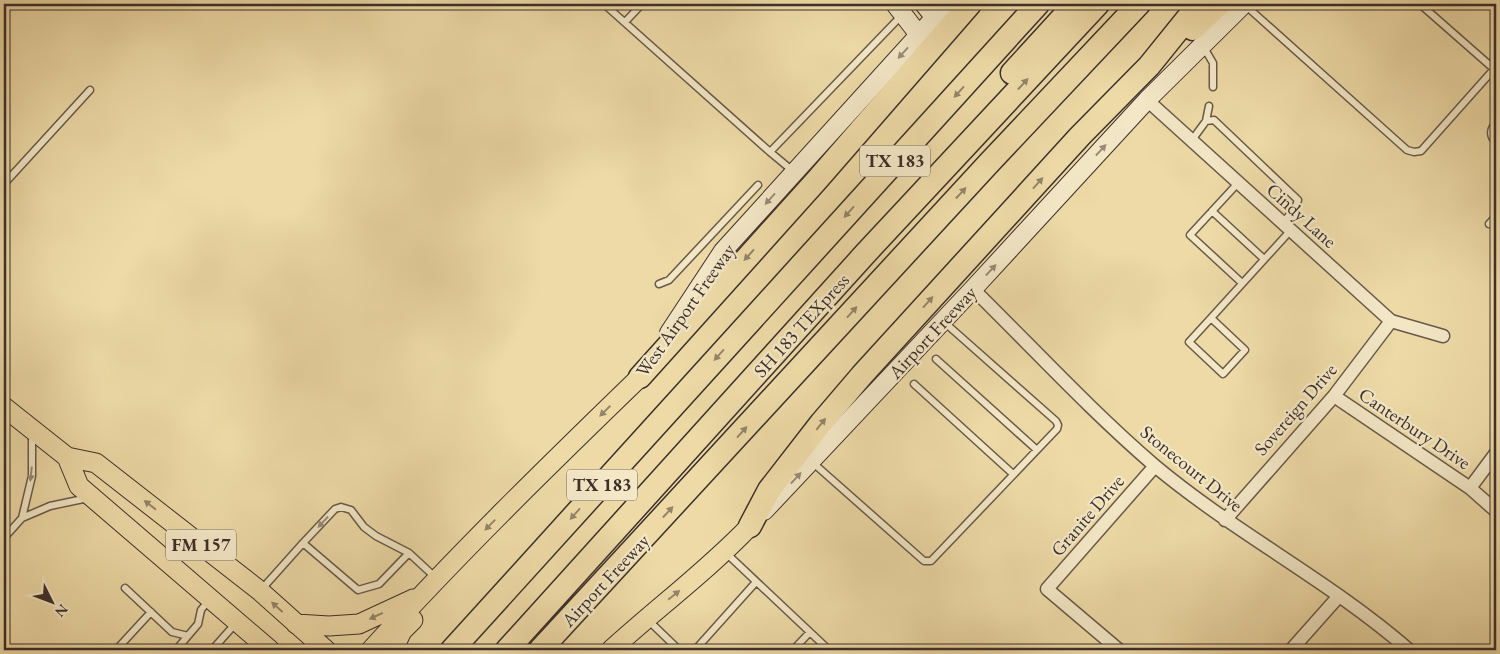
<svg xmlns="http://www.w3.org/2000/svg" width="1500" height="654" font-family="'EB Garamond',serif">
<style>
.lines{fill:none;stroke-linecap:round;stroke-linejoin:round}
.lane-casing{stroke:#685a4a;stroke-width:9}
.street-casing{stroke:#685a4a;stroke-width:15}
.secondary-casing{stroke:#3c2f2b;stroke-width:20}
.primary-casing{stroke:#3c2f2b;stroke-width:21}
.highway-casing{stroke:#3c2f2b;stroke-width:25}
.lane{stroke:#f3e7c6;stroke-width:6}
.street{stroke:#f3e7c6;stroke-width:12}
.secondary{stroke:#f3e7c6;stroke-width:18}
.primary{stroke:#eddaa7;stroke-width:19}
.highway{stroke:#eddaa7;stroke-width:22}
.oneway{fill:#988b78}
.oneway2{fill:#948469}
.labels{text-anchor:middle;stroke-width:4.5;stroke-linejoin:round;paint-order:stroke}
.shield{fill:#f3e7c6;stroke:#73665a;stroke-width:1}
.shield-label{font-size:18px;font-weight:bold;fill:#3c2f2b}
.street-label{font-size:19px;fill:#3c2f2b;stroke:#f3e7c6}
</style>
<rect width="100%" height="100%" fill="#eddaa7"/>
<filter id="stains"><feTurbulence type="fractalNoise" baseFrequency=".004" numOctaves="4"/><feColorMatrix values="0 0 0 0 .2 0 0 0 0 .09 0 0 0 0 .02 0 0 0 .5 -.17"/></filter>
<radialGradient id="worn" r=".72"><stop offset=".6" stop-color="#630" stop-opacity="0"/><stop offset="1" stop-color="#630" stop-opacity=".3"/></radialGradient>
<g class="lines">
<!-- lane casing -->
<g class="lane-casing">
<path id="lane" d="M604 4 770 152 902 15
M1245 5 1407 150 1414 152 1421 151 1494 69 1420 4
M625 22 642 4
M1203 46 1213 63V87
M1206 121 1209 106
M1496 123C1490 129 1489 136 1496 142
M1192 140 1206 121 1214 120 1298 200 1295 209 1283 222
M770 152 794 172
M1239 182 1190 235 1242 283
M4 184 90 90
M1212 211 1264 259
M1489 224 1496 216
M659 284 669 280 758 185
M1211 318 1189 342 1223 374 1245 350 1211 318 1291 230
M936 359 1037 450
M914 384 1013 474
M812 462 924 561H931L1057 429 1058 425 1056 421 944 322
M22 518 32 476V434
M4 538 22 518 50 506 88 498
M303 543 335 509 341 507 351 510 364 527 376 536 409 553 436 578
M726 553 829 650
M125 588 172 632 188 636
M261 590 303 543 358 590 379 584 409 553
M648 620 679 650
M116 650 151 612
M176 650 198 624 201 610 209 600
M212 650 236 623
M695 650 756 582
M793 650 810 632"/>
</g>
<!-- street casing -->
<g class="street-casing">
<path id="street" d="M1147 100 1391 321 1443 336
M973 289C1033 348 1091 411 1155 466 1235 533 1330 581 1409 650
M1334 396 1470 488 1496 511
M1470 488 1496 453
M1225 520 1334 396 1391 321
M1119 650 1047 589 1155 466
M1291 650 1339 596"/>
</g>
<!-- secondary casing -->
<g class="secondary-casing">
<path id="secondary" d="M895 4 919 35
M924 4 935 18
M669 333 723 251 947 4
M764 511 973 289 1147 100 1244 4"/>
</g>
<!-- primary casing -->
<g class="primary-casing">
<path id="primary" d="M4 407 67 457 96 463 260 591 326 650
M67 457 79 486 270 650
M296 624 329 626 359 624 413 599
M371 650C457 555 548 466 640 377
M393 650 402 631 413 620
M611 650C657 608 707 571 750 526"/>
</g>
<!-- highway casing -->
<g class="highway-casing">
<path id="highway" d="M1193 29 1219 4
M1012 73 1075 4
M640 377 817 180 970 4
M750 526 769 490 821 423 862 375 1080 136 1149 66 1199 4
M452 650 1038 4
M507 650 865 254 1098 4
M540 650 989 163 1139 4"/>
</g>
<!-- lane -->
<use href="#lane" class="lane"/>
<!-- street -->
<use href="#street" class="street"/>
<!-- secondary -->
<use href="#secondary" class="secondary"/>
<!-- primary -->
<use href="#primary" class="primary"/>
<!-- highway -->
<use href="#highway" class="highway"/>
</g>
<!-- one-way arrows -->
<defs><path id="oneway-solid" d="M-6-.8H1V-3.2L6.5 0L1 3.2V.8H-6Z" transform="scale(1.25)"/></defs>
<g class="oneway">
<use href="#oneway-solid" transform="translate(903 53) rotate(132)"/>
<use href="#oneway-solid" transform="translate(1101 150) rotate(-47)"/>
<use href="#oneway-solid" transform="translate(770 199) rotate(132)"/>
<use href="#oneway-solid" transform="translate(991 270) rotate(-47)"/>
<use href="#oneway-solid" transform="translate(31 474) rotate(96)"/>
<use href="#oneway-solid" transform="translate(796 478) rotate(-47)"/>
<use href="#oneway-solid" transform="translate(323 522) rotate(133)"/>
</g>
<g class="oneway2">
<use href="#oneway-solid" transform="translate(1023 84) rotate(-47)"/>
<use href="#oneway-solid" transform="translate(959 92) rotate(132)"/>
<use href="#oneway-solid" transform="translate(1038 183) rotate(-48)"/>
<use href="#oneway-solid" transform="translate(961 193) rotate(-47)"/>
<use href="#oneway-solid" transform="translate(849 212) rotate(132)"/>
<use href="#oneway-solid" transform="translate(749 255) rotate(132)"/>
<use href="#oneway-solid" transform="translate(928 302) rotate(-48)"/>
<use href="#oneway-solid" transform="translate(852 312) rotate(-48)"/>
<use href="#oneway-solid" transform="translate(719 355) rotate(132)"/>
<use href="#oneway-solid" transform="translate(605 411) rotate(136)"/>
<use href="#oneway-solid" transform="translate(821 424) rotate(-51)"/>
<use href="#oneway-solid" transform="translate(742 432) rotate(-48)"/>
<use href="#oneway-solid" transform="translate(150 505) rotate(-142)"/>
<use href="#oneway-solid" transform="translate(668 512) rotate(-47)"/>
<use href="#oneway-solid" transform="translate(575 514) rotate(132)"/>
<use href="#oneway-solid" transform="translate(490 525) rotate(134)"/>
<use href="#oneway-solid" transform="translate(674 595) rotate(-39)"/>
<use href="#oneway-solid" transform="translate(277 607) rotate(-138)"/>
<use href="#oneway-solid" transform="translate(376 616) rotate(155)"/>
</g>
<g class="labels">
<!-- shield labels -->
<g class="shield">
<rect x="860" y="145.5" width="70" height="31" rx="4"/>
<rect x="567" y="469.5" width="70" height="31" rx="4"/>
<rect x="166" y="529.5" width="70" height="31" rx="4"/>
</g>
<g class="shield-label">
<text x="895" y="167">TX 183</text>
<text x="602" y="491">TX 183</text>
<text x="201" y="551">FM 157</text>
</g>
<!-- street labels -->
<g class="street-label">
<text transform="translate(1302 215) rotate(42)" y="7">Cindy Lane</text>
<text transform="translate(685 310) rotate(-55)" y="7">West Airport Freeway</text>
<text transform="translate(801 325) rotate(-48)" y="7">SH 183 TEXpress</text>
<text transform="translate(932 332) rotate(-47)" y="7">Airport Freeway</text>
<text transform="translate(1295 409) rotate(-49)" y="7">Sovereign Drive</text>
<text transform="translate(1415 428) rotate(34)" y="7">Canterbury Drive</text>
<text transform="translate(1192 468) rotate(39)" y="7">Stonecourt Drive</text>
<text transform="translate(1087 515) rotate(-49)" y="7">Granite Drive</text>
<text transform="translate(605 580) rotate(-47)" y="7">Airport Freeway</text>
</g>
</g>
<!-- margin -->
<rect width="1500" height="654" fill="none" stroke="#eddaa7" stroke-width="20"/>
<rect x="5" y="5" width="1490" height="644" fill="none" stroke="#3c2f2b" stroke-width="2.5"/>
<rect x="10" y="10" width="1480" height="634" fill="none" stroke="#3c2f2b"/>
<!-- north arrow -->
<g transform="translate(52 602) rotate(132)" stroke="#f3e7c6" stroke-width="4" paint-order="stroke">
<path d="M0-4L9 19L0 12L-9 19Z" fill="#3c2f2b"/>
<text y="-8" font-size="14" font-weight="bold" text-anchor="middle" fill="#3c2f2b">N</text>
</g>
<rect width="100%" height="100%" filter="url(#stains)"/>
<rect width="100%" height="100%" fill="url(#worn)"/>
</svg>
